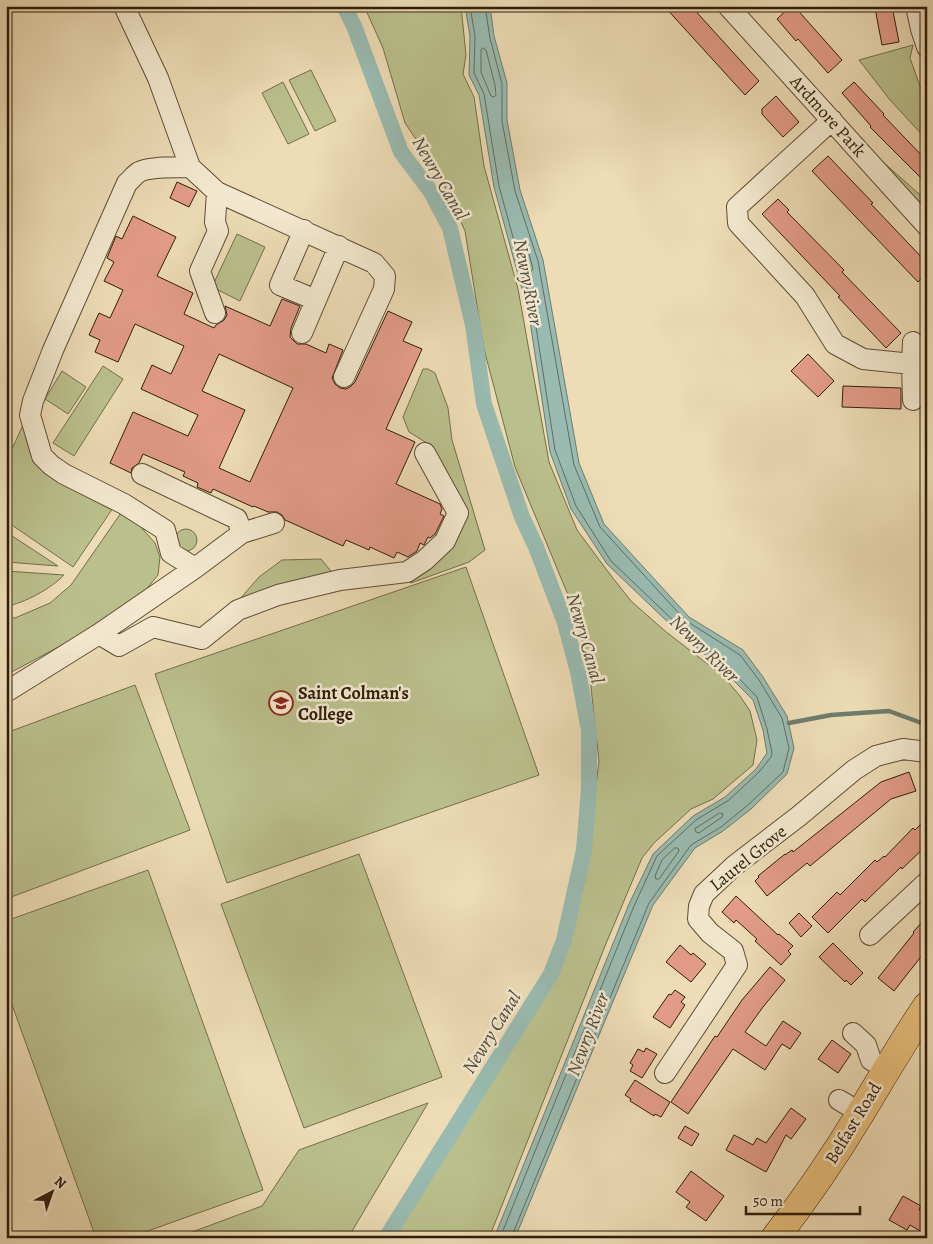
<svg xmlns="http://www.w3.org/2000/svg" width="933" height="1244" font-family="Alegreya,serif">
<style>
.green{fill:#bac08c;stroke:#746e4b}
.water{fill:#99bbb1;stroke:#6f7c6e}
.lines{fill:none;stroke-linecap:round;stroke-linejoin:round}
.shore{stroke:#646c5e;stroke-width:1}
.stream{stroke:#6f7c6e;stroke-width:4.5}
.canal{stroke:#99bbb1;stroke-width:16}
.building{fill:#e39c88;stroke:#2f1d0a;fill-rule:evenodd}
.minor-casing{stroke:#5e4d35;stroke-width:22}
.highway-casing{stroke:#2f1d0a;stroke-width:29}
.minor{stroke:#f3e8cf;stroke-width:20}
.highway{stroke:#e6be7a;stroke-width:28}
.labels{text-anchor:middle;stroke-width:5;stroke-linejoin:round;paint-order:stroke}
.street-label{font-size:18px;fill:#2f1d0a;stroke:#f3e8cf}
.poi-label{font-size:18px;font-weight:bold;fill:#2f1d0a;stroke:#f3e8cf;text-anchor:start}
.water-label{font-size:19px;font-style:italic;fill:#4f4c3c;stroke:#f3e8cf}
</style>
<rect width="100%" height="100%" fill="#eddcb5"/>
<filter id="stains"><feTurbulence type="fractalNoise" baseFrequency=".004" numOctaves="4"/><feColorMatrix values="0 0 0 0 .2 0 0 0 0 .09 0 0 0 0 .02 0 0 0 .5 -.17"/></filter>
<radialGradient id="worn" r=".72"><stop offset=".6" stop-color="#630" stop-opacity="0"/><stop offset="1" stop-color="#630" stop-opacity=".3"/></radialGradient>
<!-- green -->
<path class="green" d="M364 6H461L466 55 463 74 474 97 484 166 518 289 549 462 577 530 612 577 631 601 665 631 723 676 740 696 750 711 757 740 753 765 713 799 691 809 654 843 642 858 605 946 489 1238H391L557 972 585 874 599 761 590 678 578 619 515 467 484 349 465 231 438 172 405 123 383 48Z
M913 45 910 58 927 106V140L890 100 859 60Z
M311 70 336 121 315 131 289 80Z
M283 82 309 134 288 144 262 93Z
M874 154 927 201V212Z
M237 234 265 247 240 301 212 287Z
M103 366 123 379 74 456 53 443Z
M423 369H428L435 373 448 408 452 440 485 550 469 562 411 583 409 577 463 514 430 445 409 432 403 417Z
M62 371 86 387 68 414 45 399Z
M23 425 31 455 50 475 113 508 73 567 6 521V462Z
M121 513 140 526 155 543 160 557 158 575 136 602 92 629 6 675V617L15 618 50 603 71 585Z
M175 540a11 11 0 1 1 22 0a11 11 0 1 1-22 0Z
M6 532 58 566 6 562Z
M321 559 334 575 232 608 259 577 282 560Z
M466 567 539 775 227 883 155 674Z
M6 571 64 575C52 588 23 604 6 606Z
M135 685 190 830 6 899V733Z
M359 854 442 1077 304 1128 221 904Z
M148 870 263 1190 128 1238H96L6 988V921Z
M428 1103 348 1238H176L262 1206 299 1150Z"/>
<!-- water -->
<path class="water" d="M465 6H490L494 36 507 83V120L520 190 543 260 579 463 604 524 689 617 743 650 763 677 787 716 794 748 787 774 751 809 723 831 695 848 653 905 515 1238H494L629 904 653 854 693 816 725 797 756 769 767 753 763 730 753 700 724 671 674 628 607 564 571 509 550 452 529 315 494 187 479 95 469 75 470 36Z"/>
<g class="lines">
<!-- shore -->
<path class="shore" d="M470 6 475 36 474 73 484 94 499 186 534 314 555 450 576 506 611 561 677 624 728 667 757 697 767 729 772 753 771 757 759 772 729 800 696 820 657 856 634 906 500 1238
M485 6 490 38 502 84V121L515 191 538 261 574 465 600 527 685 620 740 655 759 680 782 718 789 748 783 772 748 805 721 827 691 845 649 903 511 1238
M483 48 486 50 495 85 496 95 494 97 491 96 481 72V50Z
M525 249 528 250 533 269 531 271 528 270 523 252Z
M720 813 723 814 722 817 699 833 696 832 695 829Z
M675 848H678L679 851 659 879H656L655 876 662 860Z"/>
<!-- stream -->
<path class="stream" d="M789 723 831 715 889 711 927 725"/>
<!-- canal -->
<path class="canal" d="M344 6 354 26 401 152 431 192 450 228 473 325 484 404 522 517 536 547 565 623 578 672 589 730V788L584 850 564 940 551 974 386 1238"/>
</g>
<!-- building -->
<path class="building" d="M664 6H691L759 81 745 95Z
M791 6H794L842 60 828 73 798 39 796 41 777 19Z
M885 6H892L899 42 882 45 875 8Z
M854 82 884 114 883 115 927 161V184L870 127 871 126 842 93Z
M776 96 799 122 783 137 762 114V109Z
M828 156 873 203 871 204 927 263V273L918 282 812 171Z
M177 182 197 191 189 207 170 198Z
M778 199 789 210 787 212 844 270 842 272 901 333 886 348 838 297 840 296 762 214Z
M133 216 176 237 157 276 193 293 184 314 214 328 216 325 224 320 227 315 225 306 270 326 282 299 300 306 291 328 290 337 297 344H306L326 353 329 344 343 350 332 378 335 384 340 388 346 389 350 387 355 382 388 311 412 322 403 341 422 349 386 429 415 442 396 484 440 504 442 509 440 514 444 516 435 534 430 538 428 537 424 545 420 543 417 551 408 557 397 552 394 558 370 547 369 550 346 540 343 546 285 520 282 515 277 512H268L254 506 253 507 213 489 211 493 197 487 198 483 183 476 185 472 143 454 139 463 132 468 131 473 110 463 133 412 188 436 198 415 141 389 152 365 171 374 184 346 135 324 118 362 95 352 100 340 89 335 99 313 110 318 123 290 104 281 114 262 107 258 116 236 122 239ZM219 354 293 388 250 482 219 468 245 410 202 391Z
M808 354 834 381 818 397 791 371Z
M843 386 901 388V409L842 407Z
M909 772 916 791 891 799 810 866 807 863 767 896 755 881 759 877 758 876 785 854V855L792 850 793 852 881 782Z
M927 818V845L902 869 901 867 865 902 862 899 828 933 812 917 837 892 840 895 875 860 877 862 884 856 885 857 913 828 915 830Z
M736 896 778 935 779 934 793 946 788 951 791 954 781 965 755 941 757 939 736 920 734 923 722 912Z
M799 913 812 926 801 937 789 923Z
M927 917V949L894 991 878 978 914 933 913 932Z
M833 943 863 973 851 985 846 980 845 982 819 957Z
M680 945 691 955 693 953 706 964 691 982 666 962Z
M770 967 785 980 763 1007 745 1032 766 1046 783 1021 801 1033 790 1049 782 1044 765 1070 733 1049 688 1114 671 1102 715 1036 717 1037 742 1000Z
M675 990 685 997 681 1002 685 1005 670 1028 653 1017 669 994 671 995Z
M832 1040 851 1054 838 1073 818 1059Z
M646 1048 657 1054 642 1078 630 1071 633 1065 630 1063 638 1049 644 1052Z
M635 1080 670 1102 661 1117 655 1114 654 1116 630 1101 631 1099 625 1095Z
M791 1108 806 1119 791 1139 786 1135 766 1172 726 1150 734 1135 753 1145 757 1138 766 1143Z
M685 1126 699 1134 692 1146 678 1138Z
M691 1171 724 1196 706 1221 686 1207 690 1202 676 1192Z
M903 1196 921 1206 919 1210 927 1215V1235L910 1225 907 1230 889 1220Z"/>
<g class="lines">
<!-- minor casing -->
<g class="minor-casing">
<path id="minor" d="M124 6 158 78 190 167 217 192 374 263 385 276 384 289 344 377
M728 6 927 226
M916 6 921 29 927 47
M832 120 737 207 738 223 805 296 835 344 863 359 912 364 913 400
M190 167C175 168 151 166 139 172 134 175 131 180 127 183L53 350 33 401 30 415 42 456 51 465 64 474 124 504 165 530 171 553 195 568 242 533 274 523
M304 230 280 285 316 300
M215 313 200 271 218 231 215 222 217 192
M302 333 339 246
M912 364 913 342
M142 474 237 519 242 533
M99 634 119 646 153 627 202 639 238 610 278 595 340 580 407 572 425 560 445 541 458 513 425 453
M6 692 99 634 195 568
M870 935 927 882
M853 1033 866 1045 871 1060 886 1069
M665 1073 737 965 733 951 710 933 698 919 699 906 704 894 734 866 799 816 854 770 876 756 903 749 927 752
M839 1100 861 1113"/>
</g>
<!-- highway casing -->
<g class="highway-casing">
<path id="highway" d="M775 1238C806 1198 834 1157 860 1114 882 1078 903 1041 927 1006"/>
</g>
<!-- minor -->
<use href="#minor" class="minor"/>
<!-- highway -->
<use href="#highway" class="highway"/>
</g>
<!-- icons -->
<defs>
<g id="school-ring" transform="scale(1.25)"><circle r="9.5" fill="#f3e8cf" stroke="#8f2418" stroke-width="1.5"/><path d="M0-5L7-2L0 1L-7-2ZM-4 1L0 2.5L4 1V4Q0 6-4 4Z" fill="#8f2418"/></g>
</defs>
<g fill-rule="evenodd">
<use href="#school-ring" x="281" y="703"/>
</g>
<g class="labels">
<!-- street labels -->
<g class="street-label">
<text transform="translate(828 116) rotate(48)" y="6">Ardmore Park</text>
<text transform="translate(748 858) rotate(-39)" y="6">Laurel Grove</text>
<text transform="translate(853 1123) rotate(-59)" y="6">Belfast Road</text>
</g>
<!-- poi labels -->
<g class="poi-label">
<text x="298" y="699">Saint Colman's<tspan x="298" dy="21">College</tspan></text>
</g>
<!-- water labels -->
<g class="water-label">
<text transform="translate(441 178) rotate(60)" y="7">Newry Canal</text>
<text transform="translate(529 282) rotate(79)" y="7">Newry River</text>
<text transform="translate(586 638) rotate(74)" y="7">Newry Canal</text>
<text transform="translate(705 648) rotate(44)" y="7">Newry River</text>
<text transform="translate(491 1032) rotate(-58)" y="7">Newry Canal</text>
<text transform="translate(587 1034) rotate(-69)" y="7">Newry River</text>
</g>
</g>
<!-- margin -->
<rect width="933" height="1244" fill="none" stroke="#eddcb5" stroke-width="25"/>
<rect x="8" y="8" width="918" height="1229" fill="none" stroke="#2f1d0a" stroke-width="2.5"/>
<rect x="12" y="12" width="908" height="1219" fill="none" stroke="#2f1d0a"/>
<!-- north arrow -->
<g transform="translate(52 1192) rotate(41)" stroke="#f3e8cf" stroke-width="4" paint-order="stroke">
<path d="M0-4L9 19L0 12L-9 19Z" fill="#2f1d0a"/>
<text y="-8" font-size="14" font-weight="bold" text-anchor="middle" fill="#2f1d0a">N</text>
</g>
<!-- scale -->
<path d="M746 1206v8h114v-8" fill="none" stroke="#2f1d0a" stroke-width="2.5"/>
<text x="753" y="1206" font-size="15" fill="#2f1d0a" stroke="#f3e8cf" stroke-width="4" paint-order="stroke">50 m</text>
<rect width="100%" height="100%" filter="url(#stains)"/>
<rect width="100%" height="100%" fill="url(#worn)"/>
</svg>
